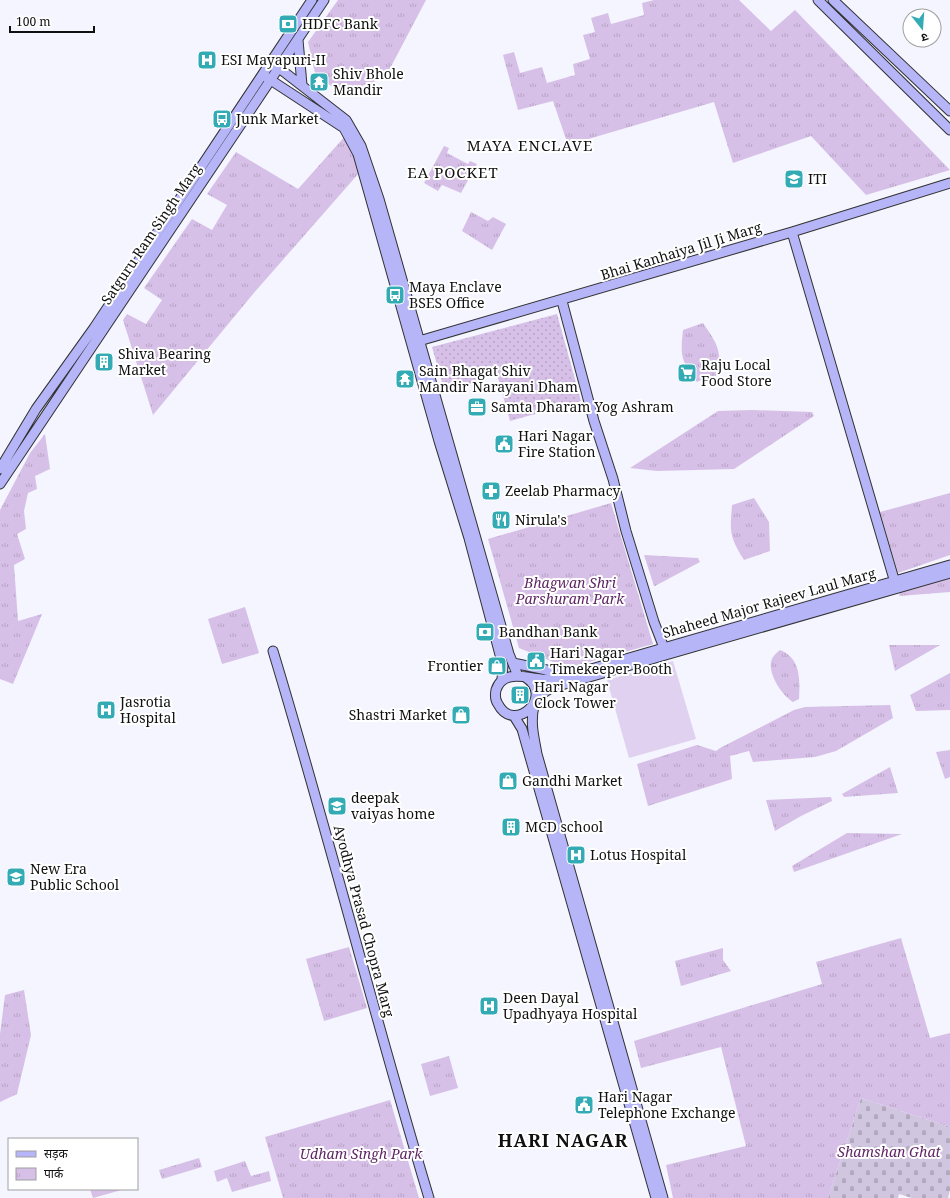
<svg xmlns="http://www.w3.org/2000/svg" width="950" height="1198" font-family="'Noto Serif','Noto Sans Devanagari',serif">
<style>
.grass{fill:url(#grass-dots)}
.cemetery{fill:url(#cemetery-stones)}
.park{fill:url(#park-tufts)}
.pitch{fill:#dfd1ef}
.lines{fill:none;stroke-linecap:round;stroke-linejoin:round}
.secondary-casing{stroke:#323232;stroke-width:11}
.secondary{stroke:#b6b5f8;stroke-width:9}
.labels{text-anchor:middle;stroke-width:4;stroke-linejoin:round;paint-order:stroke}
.poi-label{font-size:14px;fill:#101010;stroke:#fff;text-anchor:start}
.street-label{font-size:14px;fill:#101010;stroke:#fff}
.park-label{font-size:14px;font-style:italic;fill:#5e2563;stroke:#fff}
.neighbourhood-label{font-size:15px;letter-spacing:1px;fill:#101010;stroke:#fff}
.district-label{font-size:18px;font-weight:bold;letter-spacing:1px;fill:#101010;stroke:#fff}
</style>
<defs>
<pattern id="grass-dots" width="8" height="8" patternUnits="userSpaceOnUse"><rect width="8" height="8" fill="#d7c0e7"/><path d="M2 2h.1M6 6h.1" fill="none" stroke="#b8a4c5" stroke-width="1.8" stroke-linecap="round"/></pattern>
<pattern id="cemetery-stones" width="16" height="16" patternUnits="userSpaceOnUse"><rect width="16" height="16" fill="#d1c6e0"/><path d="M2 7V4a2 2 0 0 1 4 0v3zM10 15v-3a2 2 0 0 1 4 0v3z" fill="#b2a9bf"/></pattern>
<pattern id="park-tufts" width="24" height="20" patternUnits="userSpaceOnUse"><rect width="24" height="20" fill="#d7c0e7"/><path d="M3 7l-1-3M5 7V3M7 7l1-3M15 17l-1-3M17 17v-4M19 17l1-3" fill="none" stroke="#b8a4c5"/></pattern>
</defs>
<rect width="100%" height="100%" fill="#f4f5fe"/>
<!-- grass -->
<path class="grass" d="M557 314 581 401 510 421 497 374 445 393 432 347Z"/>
<!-- cemetery -->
<path class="cemetery" d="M861 1098 950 1127V1190L948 1198H912L899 1194 898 1198H828Z"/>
<!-- park -->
<path class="park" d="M338 0H426L385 78 340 93 315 73 308 42Z
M654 0H739L771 31 795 10 950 170 866 195 811 136 733 163 714 102 568 145 553 101 518 110 503 55 514 52 520 73 542 67 547 83 575 75 573 64 590 59 583 35 595 32 591 18 608 13 611 24 644 15 642 3Z
M347 134 355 144 359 173 253 294 153 415 123 320 127 314 146 324 162 300 144 288 192 219 212 230 227 205 207 194 236 152 298 189Z
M444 146 449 148 447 153 468 164 470 161 477 164 461 193 442 185 438 191 424 183Z
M471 212 488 221 493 217 506 224 492 250 462 231Z
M703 323C718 345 721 349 719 375L707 377 697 382C681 360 680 357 683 330Z
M752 410 812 412 814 416 734 469 657 471 630 468 718 411Z
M45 434 50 469 35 476 37 489 28 493 24 511 26 529 17 534 25 559 14 565 18 621 42 614 13 684 0 679V510L30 453Z
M950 493V555L898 573 880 512Z
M754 498 769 522 770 551 744 560C729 536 730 532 732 505Z
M611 503 653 644 568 668 519 648 488 539Z
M644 555 698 558 700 562 655 586H654Z
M950 577V592L899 596 900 592Z
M245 607 259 653 222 664 208 619Z
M889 645H940L895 671Z
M780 650C801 658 800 680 799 699L793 702C782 695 769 676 771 662 772 657 776 653 780 650Z
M950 673V710L916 711 910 695Z
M890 705 893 718 836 751 815 757 753 762 749 751 730 756 732 779 648 806 637 764 697 745 716 751 720 748 794 710 805 707Z
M950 750V777L945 779 936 752Z
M890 767 898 793 844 797 842 794Z
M831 797 832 801 801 816 775 831 766 800Z
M847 833 902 834 794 872 792 866Z
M901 938 930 1038 950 1033V1127L861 1098 828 1198H673L666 1165 746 1146 721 1047 641 1068 634 1041 822 984 816 962Z
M349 947 367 1008 324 1021 306 959Z
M723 948V960L731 971 681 986 675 961Z
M24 990 31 1035 17 1094 0 1102V1034L5 995Z
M449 1056 458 1088 430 1096 421 1064Z
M390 1100 419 1198H283L265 1137Z
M199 1158 202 1167 162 1179 159 1170Z
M245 1161 251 1176 269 1171 271 1181 232 1192 227 1178 217 1182 214 1171Z
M90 1189H125L93 1198Z"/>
<!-- pitch -->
<path class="pitch" d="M673 661 696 739 629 758 607 680Z"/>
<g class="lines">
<!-- secondary casing -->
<g class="secondary-casing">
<path id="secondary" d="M818 0 950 130
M833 0 950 111
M298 40 302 85
M270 64 279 68 346 120 361 146 379 199 509 654 518 676
M263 75 344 128 358 154 439 441 469 538 503 666 502 679
M792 232 896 586
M562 301 594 421 613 479 626 531 654 622 666 653
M419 341 792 232 950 183
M0 469 36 409 94 328 312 0
M0 484 324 0
M273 651C328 832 374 1016 429 1198
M513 663 566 674
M525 677C556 696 514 735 498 704 495 700 495 695 496 690 503 669 526 678 541 679 547 680 554 678 560 678L950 565
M535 701 542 694 551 688 950 573
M534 706C530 723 534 737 537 754L663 1198
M514 716 522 729 656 1198"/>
</g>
<!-- secondary -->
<use href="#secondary" class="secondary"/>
</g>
<!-- icons -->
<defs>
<g id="bank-square" transform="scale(1)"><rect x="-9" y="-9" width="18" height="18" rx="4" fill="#33abb5" stroke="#fff"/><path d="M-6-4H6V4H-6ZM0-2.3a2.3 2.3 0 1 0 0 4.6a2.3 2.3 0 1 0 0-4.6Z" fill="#fff"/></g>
<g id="hospital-square" transform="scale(1)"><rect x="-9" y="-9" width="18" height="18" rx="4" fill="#33abb5" stroke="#fff"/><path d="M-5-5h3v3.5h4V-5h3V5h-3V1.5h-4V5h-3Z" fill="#fff"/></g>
<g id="temple-square" transform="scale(1)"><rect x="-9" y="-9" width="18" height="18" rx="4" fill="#33abb5" stroke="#fff"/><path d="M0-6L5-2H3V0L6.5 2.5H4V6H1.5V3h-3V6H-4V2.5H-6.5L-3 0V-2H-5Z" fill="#fff"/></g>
<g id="bus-square" transform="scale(1)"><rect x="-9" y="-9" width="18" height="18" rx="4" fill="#33abb5" stroke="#fff"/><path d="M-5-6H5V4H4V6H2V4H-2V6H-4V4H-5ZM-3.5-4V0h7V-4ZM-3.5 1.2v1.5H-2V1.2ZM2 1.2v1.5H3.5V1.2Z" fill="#fff"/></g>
<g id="university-square" transform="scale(1)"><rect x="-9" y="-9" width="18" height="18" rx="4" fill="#33abb5" stroke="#fff"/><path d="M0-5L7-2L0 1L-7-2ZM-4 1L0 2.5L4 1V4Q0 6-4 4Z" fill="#fff"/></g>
<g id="building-square" transform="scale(1)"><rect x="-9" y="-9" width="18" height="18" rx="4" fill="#33abb5" stroke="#fff"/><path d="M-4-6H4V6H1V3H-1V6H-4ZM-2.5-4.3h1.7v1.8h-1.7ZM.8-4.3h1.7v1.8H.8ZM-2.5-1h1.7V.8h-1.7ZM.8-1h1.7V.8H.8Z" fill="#fff"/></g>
<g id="supermarket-square" transform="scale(1)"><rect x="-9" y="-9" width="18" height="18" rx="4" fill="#33abb5" stroke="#fff"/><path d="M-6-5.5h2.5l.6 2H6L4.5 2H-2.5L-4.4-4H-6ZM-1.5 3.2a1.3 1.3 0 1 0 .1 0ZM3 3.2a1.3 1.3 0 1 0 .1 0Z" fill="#fff"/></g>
<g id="office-square" transform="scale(1)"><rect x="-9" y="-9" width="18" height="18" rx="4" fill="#33abb5" stroke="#fff"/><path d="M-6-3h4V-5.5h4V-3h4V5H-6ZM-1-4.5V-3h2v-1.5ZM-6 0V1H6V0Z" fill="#fff"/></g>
<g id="civic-square" transform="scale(1)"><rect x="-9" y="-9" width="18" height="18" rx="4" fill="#33abb5" stroke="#fff"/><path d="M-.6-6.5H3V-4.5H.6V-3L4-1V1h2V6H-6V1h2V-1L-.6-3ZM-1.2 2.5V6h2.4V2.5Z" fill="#fff"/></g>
<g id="pharmacy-square" transform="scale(1)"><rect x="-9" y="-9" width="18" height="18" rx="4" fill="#33abb5" stroke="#fff"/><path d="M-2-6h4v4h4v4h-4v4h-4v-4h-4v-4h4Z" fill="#fff"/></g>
<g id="restaurant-square" transform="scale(1)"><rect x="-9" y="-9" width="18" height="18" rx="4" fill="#33abb5" stroke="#fff"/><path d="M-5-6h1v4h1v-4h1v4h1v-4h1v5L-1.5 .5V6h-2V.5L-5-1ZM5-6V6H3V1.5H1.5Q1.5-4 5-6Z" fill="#fff"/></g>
<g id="shop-square" transform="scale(1)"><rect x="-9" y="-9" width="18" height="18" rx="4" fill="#33abb5" stroke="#fff"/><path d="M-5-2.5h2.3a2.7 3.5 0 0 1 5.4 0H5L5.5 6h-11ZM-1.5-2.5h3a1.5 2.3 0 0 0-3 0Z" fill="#fff"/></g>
<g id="school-square" transform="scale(1)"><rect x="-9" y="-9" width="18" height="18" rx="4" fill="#33abb5" stroke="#fff"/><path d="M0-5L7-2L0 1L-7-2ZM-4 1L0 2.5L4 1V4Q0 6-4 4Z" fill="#fff"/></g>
</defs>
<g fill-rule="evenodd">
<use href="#bank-square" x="288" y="24"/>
<use href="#hospital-square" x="207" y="60"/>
<use href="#temple-square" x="319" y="82"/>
<use href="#bus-square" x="222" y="119"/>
<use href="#university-square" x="794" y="179"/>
<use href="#bus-square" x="395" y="295"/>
<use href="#building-square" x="104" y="362"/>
<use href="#supermarket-square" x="687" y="373"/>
<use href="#temple-square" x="405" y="379"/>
<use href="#office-square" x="477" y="407"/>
<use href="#civic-square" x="504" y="444"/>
<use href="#pharmacy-square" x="491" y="491"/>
<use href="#restaurant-square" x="501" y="520"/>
<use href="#bank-square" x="485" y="632"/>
<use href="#civic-square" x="536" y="661"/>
<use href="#shop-square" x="497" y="666"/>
<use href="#building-square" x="520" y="695"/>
<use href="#hospital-square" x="106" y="710"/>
<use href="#shop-square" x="461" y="715"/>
<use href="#shop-square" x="508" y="781"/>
<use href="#school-square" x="337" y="806"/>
<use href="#building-square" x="511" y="827"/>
<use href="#hospital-square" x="576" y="855"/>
<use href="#school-square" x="16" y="877"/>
<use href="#hospital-square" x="489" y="1006"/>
<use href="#civic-square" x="584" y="1105"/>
</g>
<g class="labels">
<!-- poi labels -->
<g class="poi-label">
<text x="302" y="29">HDFC Bank</text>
<text x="221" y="65">ESI Mayapuri-II</text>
<text x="333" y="79">Shiv Bhole<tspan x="333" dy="16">Mandir</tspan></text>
<text x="236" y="124">Junk Market</text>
<text x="808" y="184">ITI</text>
<text x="409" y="292">Maya Enclave<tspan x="409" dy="16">BSES Office</tspan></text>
<text x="118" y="359">Shiva Bearing<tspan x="118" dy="16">Market</tspan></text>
<text x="701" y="370">Raju Local<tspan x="701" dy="16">Food Store</tspan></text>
<text x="419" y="376">Sain Bhagat Shiv<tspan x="419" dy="16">Mandir Narayani Dham</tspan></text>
<text x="491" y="412">Samta Dharam Yog Ashram</text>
<text x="518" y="441">Hari Nagar<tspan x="518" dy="16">Fire Station</tspan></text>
<text x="505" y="496">Zeelab Pharmacy</text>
<text x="515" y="525">Nirula's</text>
<text x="499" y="637">Bandhan Bank</text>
<text x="550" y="658">Hari Nagar<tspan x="550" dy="16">Timekeeper Booth</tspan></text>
<text x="483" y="671" text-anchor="end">Frontier</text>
<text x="534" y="692">Hari Nagar<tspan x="534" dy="16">Clock Tower</tspan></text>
<text x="120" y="707">Jasrotia<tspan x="120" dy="16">Hospital</tspan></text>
<text x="447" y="720" text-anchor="end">Shastri Market</text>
<text x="522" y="786">Gandhi Market</text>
<text x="351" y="803">deepak<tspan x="351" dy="16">vaiyas home</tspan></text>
<text x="525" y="832">MCD school</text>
<text x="590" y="860">Lotus Hospital</text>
<text x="30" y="874">New Era<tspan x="30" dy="16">Public School</tspan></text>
<text x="503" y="1003">Deen Dayal<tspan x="503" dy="16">Upadhyaya Hospital</tspan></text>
<text x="598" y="1102">Hari Nagar<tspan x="598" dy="16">Telephone Exchange</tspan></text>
</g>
<!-- street labels -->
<g class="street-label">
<text transform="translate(151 234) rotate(-56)" y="5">Satguru Ram Singh Marg</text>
<text transform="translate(681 251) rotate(-17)" y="5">Bhai Kanhaiya Jil Ji Marg</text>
<text transform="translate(769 603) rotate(-16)" y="5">Shaheed Major Rajeev Laul Marg</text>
<text transform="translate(364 921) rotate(75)" y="5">Ayodhya Prasad Chopra Marg</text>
</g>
<!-- park labels -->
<g class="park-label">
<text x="570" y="588">Bhagwan Shri<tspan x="570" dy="16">Parshuram Park</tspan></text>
<text x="889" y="1157">Shamshan Ghat</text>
<text x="361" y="1159">Udham Singh Park</text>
</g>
<!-- neighbourhood labels -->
<g class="neighbourhood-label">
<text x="530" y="151">MAYA ENCLAVE</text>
<text x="453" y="178">EA POCKET</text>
</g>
<!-- district labels -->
<g class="district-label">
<text x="563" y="1147">HARI NAGAR</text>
</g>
</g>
<!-- legend -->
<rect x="8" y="1138" width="130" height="52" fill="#ffffff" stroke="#9f9f9f"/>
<rect x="16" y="1151" width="20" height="6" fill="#b6b5f8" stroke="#9f9f9f"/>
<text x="44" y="1158" font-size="12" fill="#101010">सड़क</text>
<rect x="16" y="1168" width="20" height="12" fill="url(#park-tufts)" stroke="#9f9f9f"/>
<text x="44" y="1178" font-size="12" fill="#101010">पार्क</text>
<!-- north arrow -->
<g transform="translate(922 28) rotate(163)"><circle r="19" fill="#ffffff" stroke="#9f9f9f"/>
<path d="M0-3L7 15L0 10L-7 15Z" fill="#33abb5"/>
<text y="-6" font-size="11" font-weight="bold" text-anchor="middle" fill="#101010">उ</text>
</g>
<!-- scale -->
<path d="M10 26v6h84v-6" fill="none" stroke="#101010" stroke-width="2"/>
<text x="16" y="26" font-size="12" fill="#101010" stroke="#ffffff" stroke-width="3" paint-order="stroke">100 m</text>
</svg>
